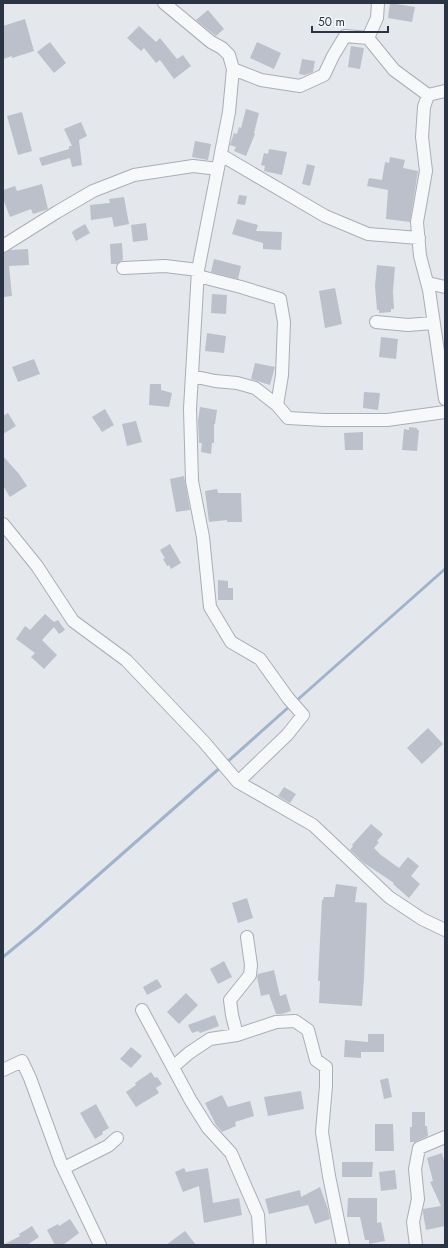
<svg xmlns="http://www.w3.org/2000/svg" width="448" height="1248" font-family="Jost,sans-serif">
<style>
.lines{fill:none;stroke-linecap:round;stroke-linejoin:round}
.stream{stroke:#9fb4cc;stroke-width:3}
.building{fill:#bbc0ca}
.minor-casing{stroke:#a9aeb7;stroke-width:14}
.minor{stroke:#f7f8fa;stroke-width:12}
</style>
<rect width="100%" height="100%" fill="#e4e7ec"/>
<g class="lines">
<!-- stream -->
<path class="stream" d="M295 702 445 569
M226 763 291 705
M3 957 37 929 222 766"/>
</g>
<!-- building -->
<path class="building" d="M390 3 415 7 412 22 388 18Z
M208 10 224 29 216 36 196 20Z
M25 19 34 51 12 58V56L3 59V26Z
M139 26 156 42 160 38 177 59 183 55 191 66 174 79 160 60 156 63 144 48 141 51 127 38Z
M50 42 66 63 54 73 37 52Z
M257 42 281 53 274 69 250 58Z
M351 46 364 48 360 69 348 67Z
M302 59 315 61 313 72 305 75 299 74Z
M246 109 259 113 254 133 255 134 246 156 234 151 236 147 230 145 234 133 237 134 239 127 241 128Z
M22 112 32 151 18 155 7 116Z
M81 122 87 136 79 140 82 165 72 167 70 158 42 166 39 158 69 149V146H72L64 129Z
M195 141 211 144 208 160 192 157Z
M269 149 287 152 282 175 264 171 265 166 261 165 264 153 268 154Z
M390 157 405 160 403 168 418 171 410 222 386 219 388 190 367 186 369 178 382 180 385 162 389 163Z
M307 164 315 166 310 186 302 184Z
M42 184 48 209 33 214 31 209 10 217 3 199V190L15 186 17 191Z
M239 195 247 196 245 205 237 204Z
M124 197 129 224 114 227 112 217 91 220 90 205 110 203 109 199Z
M237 219 258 225 256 231 282 232 281 250 263 249V243L232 234Z
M146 223 148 240 133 242 131 225Z
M85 224 90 233 76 241 72 233 73 231Z
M122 243 123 260 117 264H111L110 244Z
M28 249 29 265 9 266 12 296 3 297V253L10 250Z
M214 259 241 266 238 279 211 272Z
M377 265 395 267 393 291 394 309H391V312L379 313V310H377L375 286Z
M335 288 342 324 325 328 319 291Z
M212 294 227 295 226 314 211 313Z
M207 333 226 336 224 353 205 351Z
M381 337 398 339 396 359 379 357Z
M34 359 40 374 18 382 12 367Z
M255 363 275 367 270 385 251 379Z
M150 384H161V390L172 393 169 407 149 405Z
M364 392 380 393 378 410 363 408Z
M200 407 217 410 215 424H214V443H212L211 454 201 452 202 443H199L198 421Z
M105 409 114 425 102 432 92 417Z
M8 413 16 426 3 434V416Z
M136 421 142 442 127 446 122 424Z
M409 427 417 428V430H419L417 451 402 450 404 429 409 430Z
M363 432V450H345L344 433Z
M3 456 19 474 27 486 10 497 3 486Z
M184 476 190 510 176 512 170 479Z
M217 489 218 493H241L242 522H227V520L209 522 205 491Z
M170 544 181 563 171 569 169 565 167 566 163 559 165 558 160 550Z
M218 580 228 581V588H233V600H218Z
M45 614 54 622 58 620 65 630 59 634 54 627 42 640 57 655 44 669 31 657 35 653 16 639 25 626 30 630Z
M428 728 443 744 422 764 407 748Z
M284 787 296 794 290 803 278 796Z
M371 824 383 834 377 841 379 842 374 848 381 855 399 868 408 857 419 866 411 876 420 884 409 898 393 884 394 883 364 863 350 850 353 846 352 845Z
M336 884 357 887 355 902 367 903 364 978 362 1006 319 1003 320 981H318L322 900H323L324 897H334Z
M247 898 253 918 238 923 232 903Z
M224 961 232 977 218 984 210 969Z
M274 970 280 996 286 994 291 1011 282 1014H276L269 994 261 996 257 977 258 974Z
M157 979 162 987 147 995 143 987Z
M186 993 198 1005 179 1024 167 1012Z
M215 1015 219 1026 200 1033 198 1031 192 1033 188 1025Z
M368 1034H384V1052H361V1058L344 1057 345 1040 368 1042Z
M131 1047 142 1056 131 1068 120 1059Z
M151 1072 155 1078 157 1077 162 1084 156 1088 159 1093 136 1107 126 1092 136 1085 135 1083Z
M388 1078 392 1097 384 1099 380 1080Z
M301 1091 304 1109 268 1116 264 1097Z
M222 1095 228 1107 250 1101 254 1116 235 1122 236 1126 222 1132 216 1125 205 1103Z
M96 1104 109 1128 102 1132 103 1134 95 1139 80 1113Z
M412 1112H425V1126H427L428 1136 415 1142H410V1127H412Z
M375 1124H393L394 1151H375Z
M442 1153 445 1165V1226L426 1230 423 1213V1209L441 1206 430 1182 433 1181 427 1158Z
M342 1162H373L372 1177H342Z
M184 1168 186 1172 208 1168 213 1203 239 1198 242 1215 204 1223 199 1186 183 1192 175 1172Z
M395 1170 397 1189 381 1191 379 1172Z
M320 1187 328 1209 330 1219 315 1224 308 1205 269 1214 265 1199 300 1190 301 1197Z
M348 1198H377V1223L381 1222 385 1241 369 1244V1240H365L360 1217H347Z
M70 1219 79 1233 63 1245H55L47 1230 58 1224 59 1226Z
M32 1226 39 1237 27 1245H3L20 1236 19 1234Z
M185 1231 196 1245H166Z"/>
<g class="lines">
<!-- minor casing -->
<g class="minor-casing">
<path id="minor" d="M164 3 211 42 222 48 229 55 233 69 229 112 198 270 190 409 192 481 203 537 210 607 231 642 260 659 288 698 303 715 287 735 238 782
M368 38 394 70 428 95
M233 69 261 80 300 86 324 75 333 56 345 36 368 38 377 18 378 3
M445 91 428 95 424 107 422 137 426 171 417 222 420 256 429 290 445 399
M221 155 325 216 368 234 419 238
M3 246 57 212 93 191 134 175 193 166 218 169
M123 268 165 266 198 270
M198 276 241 287 280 299 284 322 282 375 277 405
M428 283 445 287
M376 322 408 325 433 323
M192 376 215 381 237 383 255 388 277 405 288 418 324 420H387L445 412
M3 524 37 566 73 621 126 660 204 742 238 782 313 825 389 897 422 919 445 930
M142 1010 191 1101 208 1128 231 1153 258 1215 260 1245
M237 1035 232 1015 230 1000 250 975 251 965 247 937
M173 1067 189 1053 210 1039 237 1035 276 1022 295 1021 308 1030 316 1060 326 1067V1086L322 1132 329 1176 343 1245
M3 1070 22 1061 30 1078 61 1163 100 1245
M64 1168 108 1146 117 1138
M416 1245 413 1222 418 1199 415 1169 419 1148 445 1137"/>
</g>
<!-- minor -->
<use href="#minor" class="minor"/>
</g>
<!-- border -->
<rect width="448" height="1248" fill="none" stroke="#2b3445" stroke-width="8"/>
<!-- scale -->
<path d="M312 26v6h76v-6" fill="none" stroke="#2b3445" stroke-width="2"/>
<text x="318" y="26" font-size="12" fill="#2b3445" stroke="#f4f6f9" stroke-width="3" paint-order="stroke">50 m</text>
</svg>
